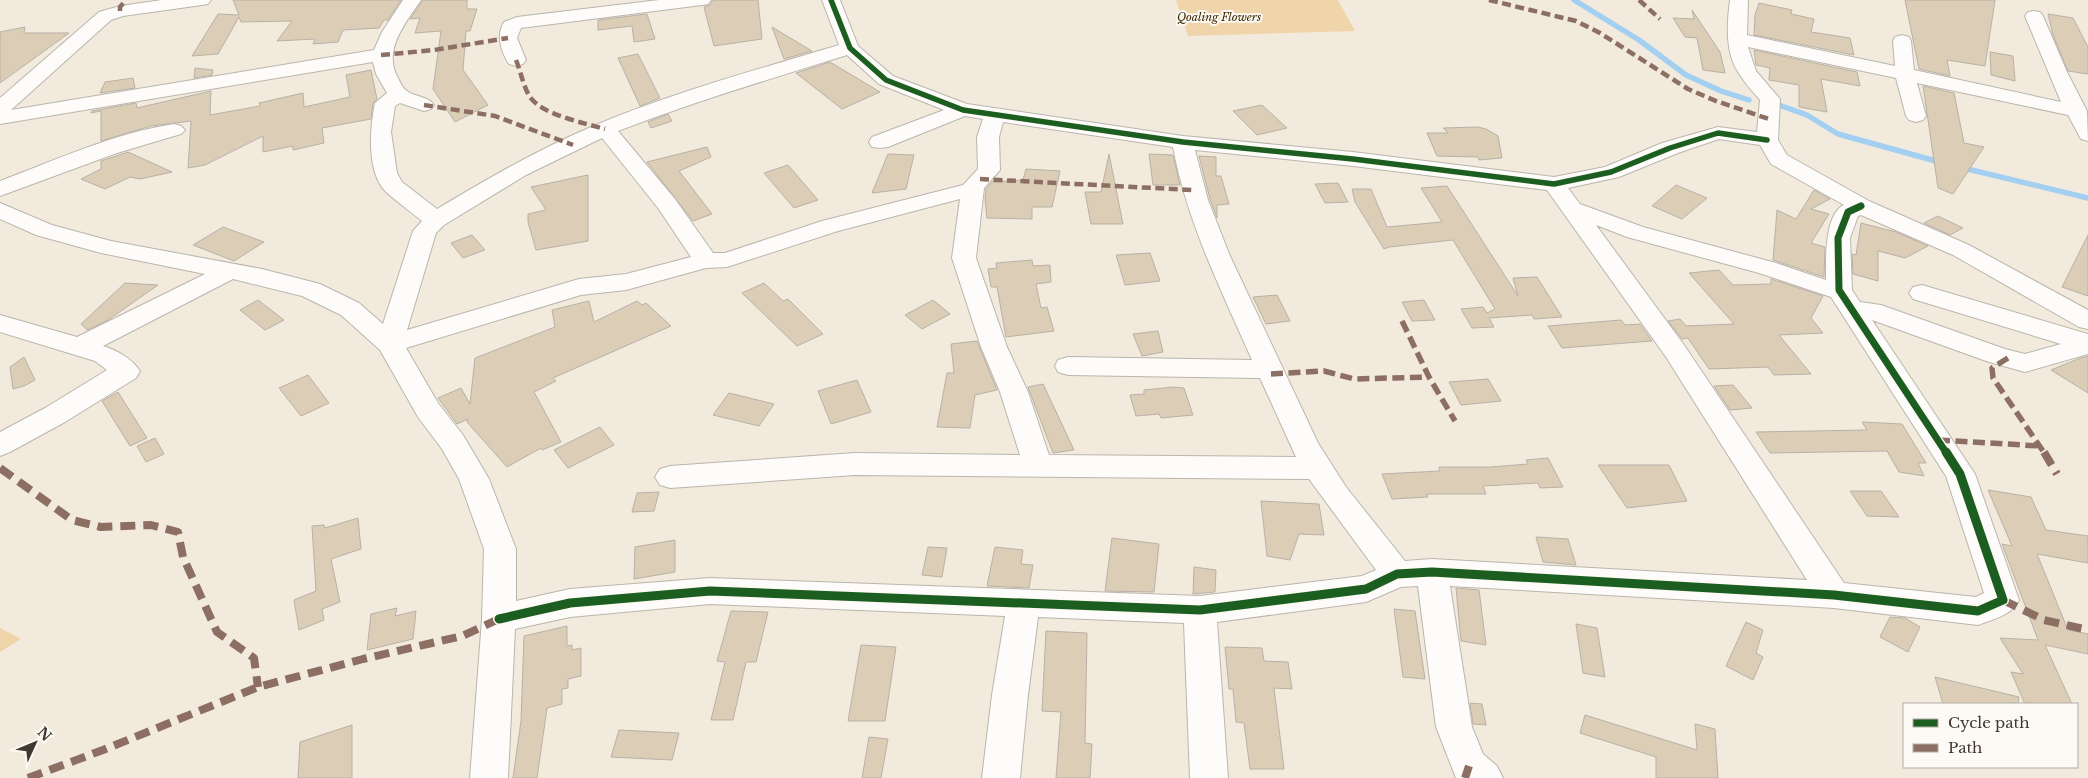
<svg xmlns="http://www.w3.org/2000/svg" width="2088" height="778" font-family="'Libre Baskerville',serif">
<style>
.green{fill:#f1d5aa}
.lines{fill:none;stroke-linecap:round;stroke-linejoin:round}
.stream{stroke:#a3cff1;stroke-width:5.5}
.building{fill:#dccdb6;stroke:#b8b1a7}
.minor-casing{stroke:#bbb5ab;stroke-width:2}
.minor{fill:#fdfcfa;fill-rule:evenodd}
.quiet-far2{stroke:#8d6e63;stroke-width:4.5;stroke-dasharray:9 4.5;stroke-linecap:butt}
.quiet-far1{stroke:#8d6e63;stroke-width:5.5;stroke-dasharray:12 5.5;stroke-linecap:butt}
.quiet{stroke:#8d6e63;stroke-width:8;stroke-dasharray:15 8;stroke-linecap:butt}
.cycleway-far2-casing{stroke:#fdfaf5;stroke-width:8}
.cycleway-far1-casing{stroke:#fdfaf5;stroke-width:10}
.cycleway-casing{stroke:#fdfaf5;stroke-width:12}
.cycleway-far2{stroke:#1b5e20;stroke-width:5.5}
.cycleway-far1{stroke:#1b5e20;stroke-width:7}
.cycleway{stroke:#1b5e20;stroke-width:9}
.labels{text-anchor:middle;stroke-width:4;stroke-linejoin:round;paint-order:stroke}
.far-park-label{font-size:11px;font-style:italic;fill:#3d2600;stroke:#fdfaf5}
</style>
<rect width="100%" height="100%" fill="#f2eadd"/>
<!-- green -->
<path class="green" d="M1176 0H1338L1355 31 1188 36Z
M0 628 21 639 0 652Z"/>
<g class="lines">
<!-- stream -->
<path class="stream" d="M1574 0 1639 40 1686 75 1721 91 1749 100
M1779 105 1807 115 1838 134 1943 163
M1959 167 2088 198"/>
</g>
<!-- building -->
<path class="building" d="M233 0H401L388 20H384L379 28 343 30 338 42 313 44 315 39 277 41 292 21 241 22 239 17 218 54 192 56 218 14 239 15Z
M423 0H467V9H477L470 31H466L463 70 488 105 455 122 433 89 441 31 415 33 420 18 410 19Z
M713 0H758L762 39 714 46 704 7 710 5Z
M1905 0H1995L1985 66 1947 60 1950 76 1919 69Z
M1759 3 1792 10 1791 14 1814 19 1811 32 1850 38 1854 55 1754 35 1755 15Z
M1692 10 1720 52 1725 73 1703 70 1697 38 1685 37 1673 18 1694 19Z
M647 14 655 39 634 42 632 26 598 30V20Z
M2048 14 2073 18 2088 47V74L2068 71 2053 35Z
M25 27 24 33H69L0 83V32Z
M772 27 812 51 784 59Z
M1754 50 1857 72 1860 86 1821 79 1827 112 1799 107V85L1769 80 1770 68 1756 65Z
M1990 52 2013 56 2015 81 1991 75Z
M638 54 660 98 640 106 618 58Z
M830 62 880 92 842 109 796 73Z
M195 68 213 70 212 75 194 78Z
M371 70 377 99 373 103 371 119 322 128 324 143 293 150V146L263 152V136L205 165 188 168 191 121 151 126 101 141V111L91 113 92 111 136 103 137 108 211 91 210 115 260 106 259 103 303 93 304 107 350 97 346 75Z
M133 78 135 88 100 93 105 82Z
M1923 86 1954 93 1964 143 1984 147 1953 194 1938 188Z
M1262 105 1287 128 1257 135 1233 111Z
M668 114 672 121 651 128 648 122Z
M1478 127 1486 129 1498 136 1502 158 1479 160 1478 157 1437 156 1427 133H1448L1443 128Z
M707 147 711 157 679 171 712 214 693 221 647 162Z
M128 152 172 172 140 179 130 177 105 189 81 179 101 169V161Z
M888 154 914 155 906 189 872 193Z
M1109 154 1123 224H1091L1085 192H1101Z
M1149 154 1173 155 1180 185H1153Z
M1199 156 1216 157V176H1221L1229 204 1217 205V218L1210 199Z
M788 165 818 200 794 208 764 173Z
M1026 169 1060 171 1052 207H1032V219L987 218 985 199 986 189 992 182 1023 180Z
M588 175V241L536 250 528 222V214L546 210 531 187Z
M1338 183 1348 202 1325 203 1315 184Z
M1676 185 1707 198 1682 219 1652 206Z
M1447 186 1518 296 1513 278 1537 277 1562 317 1534 319 1532 315 1489 318 1494 327 1472 328 1461 309 1483 307 1487 313 1495 309 1453 240 1389 247 1384 249 1355 202 1352 189H1371L1387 227 1442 222 1421 188Z
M1814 190 1830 199 1811 209 1829 214 1811 243 1825 247 1824 277 1773 260 1777 210 1796 219Z
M1938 216 1963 228 1950 235 1924 223Z
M1861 223 1896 232 1928 246 1905 258 1878 251V281L1853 274 1852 254 1856 255Z
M223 227 264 242 234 261 193 245Z
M472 235 485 250 463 258 451 243Z
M2088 235V296L2062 287Z
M1150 253 1160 281 1125 285 1116 255Z
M1032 260 1033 266 1050 265 1051 282 1036 284 1041 308 1047 307 1054 331 1006 337 997 287H991L988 269 997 268 996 263Z
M1719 270 1733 285 1771 284V279L1823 296 1811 318 1823 333 1779 335 1811 374 1774 375 1768 367 1709 369 1688 338 1682 339 1668 321 1680 319 1686 326 1734 324 1689 273Z
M125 283 158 285 108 320 87 330 81 324Z
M764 283 783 301 788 299 823 334 797 346 742 293Z
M1277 295 1290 321 1266 324 1253 297Z
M258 300 284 320 265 330 240 310Z
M933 300 950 314 922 329 905 315Z
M1424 300 1435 320 1412 321 1402 302Z
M589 301 594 322 637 301 642 305 646 303 671 326 553 378 556 381 534 392 561 442 542 450 541 448 507 467 467 422 468 419 457 424 438 398 461 388 470 404 475 358 555 327 552 310Z
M1621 320 1625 325 1640 324 1652 341 1562 348 1548 326Z
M1158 331 1163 352 1142 356 1133 334Z
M977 341 997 390 975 395 970 428 937 427 947 373H954L951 344Z
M2088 356V393L2051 370 2078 359Z
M24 357 35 380 24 386 13 389 10 367Z
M308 375 329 403 301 416 279 388Z
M1488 379 1501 401 1461 405 1449 382Z
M857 380 871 412 831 424 818 391Z
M1043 384 1074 450 1053 453 1028 387Z
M1733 385 1752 408 1730 410 1714 386Z
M1173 387 1184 388 1193 415 1161 418 1159 414 1136 416 1130 395 1144 394V390Z
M118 392 147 438 130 446 102 401Z
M729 393 774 404 759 426 713 415Z
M1862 422 1902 424 1926 463H1918L1924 476 1899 472 1887 451 1770 453 1756 432 1867 430Z
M600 427 614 445 568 468 554 450Z
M155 438 164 454 146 462 137 446Z
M1548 458 1563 487 1540 488 1538 483 1483 486 1486 494H1427L1428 497 1392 499 1382 474 1440 471 1439 467H1490L1528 464 1526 460Z
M1598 465H1669L1687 501 1627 508Z
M1988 490 2031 497 2046 530 2088 536V563L2037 554 2068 630 2088 634V654L2045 645 2072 704H2025L2011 672 2023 674 2000 638 2038 640 2002 544 2012 546Z
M1850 491H1881L1899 517 1867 516Z
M659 492 654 511 632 512 637 493Z
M1261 501 1319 504 1324 535 1299 534 1290 560 1267 556Z
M358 518 361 549 331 559 340 602 322 609 324 620 299 630 294 600 316 591 312 526 324 525 325 528Z
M1536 537 1568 539 1576 565 1543 562Z
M1112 538 1159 544 1154 592 1105 591Z
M675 540V572L634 579 635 547Z
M928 547 947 548 942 577 922 575Z
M995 547 1023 550 1021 564 1033 565 1029 588 987 586Z
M1194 567 1216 570 1215 592 1193 594Z
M1456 588 1479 590 1486 645 1461 641Z
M397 608 395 616 416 611 413 639 367 650 371 614Z
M1394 609 1415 611 1425 679 1403 677Z
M731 611 768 612 756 662H746L733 720H711L725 662 717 661Z
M1890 617 1905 618 1920 627 1908 652 1880 637Z
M1746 622 1763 630 1756 653 1763 657 1753 680 1726 666Z
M1576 624 1597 628 1605 677 1583 673Z
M567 626V646L572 645V650L581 648V676L568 679V688L562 689V704L547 708 537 778H513L521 721 524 636Z
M1046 631 1087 633 1085 743 1092 744 1090 778H1056L1061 712 1042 711Z
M861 645 896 647 885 721H848Z
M1225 647 1262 648 1264 661 1288 662 1292 689 1274 688 1284 769H1250L1244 723 1236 722 1233 689H1229Z
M1935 677 2019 697 2018 704H1943Z
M1470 703 1482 704 1486 725 1473 724Z
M1585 715 1697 750 1695 724 1715 729 1718 778H1656V757L1580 733Z
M352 725V778H298L300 742Z
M619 730 679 733 672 760 611 757Z
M869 737 888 739 881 778H862Z"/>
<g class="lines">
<!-- minor casing -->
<g class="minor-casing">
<path id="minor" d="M162 0H211L208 4 202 5 123 16 111 20 11 110 374 50 382 32 403 0H421C406 22 382 51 398 78 400 82 403 89 407 91 415 97 428 96 434 105L431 109 424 111 400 103 395 106 391 132 397 173 402 182 437 209C487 179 537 150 591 127 671 93 756 70 839 45L822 0H840L858 46 893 76 967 104 1183 136 1353 152 1554 177 1605 167 1662 143 1718 127 1757 132 1760 100C1752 91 1744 82 1738 72 1725 52 1727 23 1730 0H1748L1747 35 1895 66 1893 41 1895 37 1902 35 1909 37 1911 41 1914 70 2061 102 2025 16 2028 12 2034 11 2040 12 2043 16 2067 72 2087 111 2088 141 2081 139 2068 115 1917 83 1926 116 1923 120 1916 122 1909 120 1906 116 1896 78 1748 47 1756 71 1780 99 1778 140 1787 155 1869 201 1969 245 2088 310V329L2079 327 1953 255 1861 215 1858 216 1850 238 1852 290 1860 302 1881 305 2005 349 2025 354 2061 344 1913 299 1909 293 1913 287 1922 285 2088 334V354L2025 372 1989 362 1872 320 1975 474 2019 600C2012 615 1994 619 1978 625L1834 608 1450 586 1472 727 1483 754 1497 766 1503 778H1456L1436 727 1418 586 1401 587 1366 602 1217 622 1228 778H1190L1184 623 1038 617 1028 695 1020 778H982L992 695 1005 616 710 604 570 617 515 629 508 778H470L482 619 484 549 459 479 442 449 418 417 380 350 341 315 302 296 233 279 103 346C117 350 132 359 140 371L136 378 65 422 10 452 0 456V432L45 408 107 370 95 361 0 332V315L77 337 205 274 101 253 36 235 0 219V203L52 225 111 241 262 269 320 284 359 303 383 324 413 231 422 221C410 211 397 202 386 192 366 172 370 128 375 103L387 93 376 74 373 62 0 124V98L99 12 120 6ZM847 55 879 84 944 110 872 137 869 142 872 147 880 148 888 147 965 116 983 119 977 137 978 169 963 185 822 221 725 253H713L675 199 618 131C693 102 770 79 847 55ZM1003 122 1173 147C1187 222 1221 290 1252 360L1068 357 1058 360 1055 366 1058 372 1068 375 1260 378 1296 457 1049 455 1028 392 1007 347 976 258 984 188 1000 170 999 137ZM602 138 658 208 691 257 626 274 579 279 407 330 436 233 444 225 526 175ZM1719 139 1760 145 1771 164 1844 205C1824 214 1826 261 1826 280L1776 263 1643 227 1580 204 1568 188 1619 177 1678 153ZM1195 150 1353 166 1547 190 1666 357 1807 580 1432 559 1405 561 1346 487 1318 443 1230 256 1208 200ZM960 199 952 258 981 347 1000 392 1020 455 855 453 670 466 660 469 655 477 660 485 670 488 855 475 1309 479 1376 570 1362 576 1200 596 710 578 570 589 516 601V549L489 479 463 435 438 403 406 348 581 295 626 290 706 268 727 267 838 231ZM1596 225 1627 237 1759 273 1831 297 1946 476 1984 593 1976 597 1844 583 1684 345Z
M659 0H711L708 4 702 5 521 28 517 38 526 60 523 64 516 66 509 64C501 52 496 35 504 22L517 17Z
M174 124 181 126 185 130 181 134 117 153 0 196V181C56 160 114 133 174 124Z"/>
</g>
<!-- minor -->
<use href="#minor" class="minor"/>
<!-- quiet-far2 -->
<path class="quiet-far2" d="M1489 0 1576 21 1600 33 1688 89 1716 101 1769 119
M1639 0 1660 19
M120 11V7L126 0
M381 55 434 50 508 38
M516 60C521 72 523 86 530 97 542 115 585 123 605 129
M424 105 495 116 573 145
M980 179 1192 190"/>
<!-- quiet-far1 -->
<path class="quiet-far1" d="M1402 321 1429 377 1455 421
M2008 358 1992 368 1993 378 2045 454
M1271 374 1324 371 1354 379 1429 377
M1938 440 2040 446"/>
<!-- quiet -->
<path class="quiet" d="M2044 452 2057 474
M0 468 72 520 101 527 151 525 178 532 183 557 217 632 254 658 258 687
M2003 600 2044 620 2088 630
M28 778 103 750 258 687 363 659 462 636 499 619
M1465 778 1469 766"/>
<!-- cycleway-far2 casing -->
<g class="cycleway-far2-casing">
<path id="cycleway-far2" d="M831 0 850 48 886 80 963 110 1183 142 1353 159 1554 184 1611 172 1670 148 1718 133 1767 140"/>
</g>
<!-- cycleway-far1 casing -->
<g class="cycleway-far1-casing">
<path id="cycleway-far1" d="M1861 206 1848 212 1838 238 1839 290 1947 454"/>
</g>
<!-- cycleway casing -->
<g class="cycleway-casing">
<path id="cycleway" d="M499 619 570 603 710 591 1200 610 1366 589 1397 574 1432 572 1834 595 1978 611 2003 600 1960 474 1946 452"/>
</g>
<!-- cycleway-far2 -->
<use href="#cycleway-far2" class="cycleway-far2"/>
<!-- cycleway-far1 -->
<use href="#cycleway-far1" class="cycleway-far1"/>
<!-- cycleway -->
<use href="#cycleway" class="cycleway"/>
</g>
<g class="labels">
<!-- far-park labels -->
<g class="far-park-label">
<text x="1219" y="21">Qoaling Flowers</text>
</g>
</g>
<!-- legend -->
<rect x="1903" y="703" width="175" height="65" fill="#fdfaf5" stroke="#b1aca6"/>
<rect x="1913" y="719" width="25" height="8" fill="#1b5e20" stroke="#b1aca6"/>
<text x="1948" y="728" font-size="15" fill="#3e382f">Cycle path</text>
<rect x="1913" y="744" width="25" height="8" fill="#8d6e63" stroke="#b1aca6"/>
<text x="1948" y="753" font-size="15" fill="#3e382f">Path</text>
<!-- north arrow -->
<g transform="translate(35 743) rotate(46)" stroke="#fdfaf5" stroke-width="4" paint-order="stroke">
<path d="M0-4L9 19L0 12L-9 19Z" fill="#3e382f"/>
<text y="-8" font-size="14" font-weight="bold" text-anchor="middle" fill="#3e382f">N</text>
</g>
</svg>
